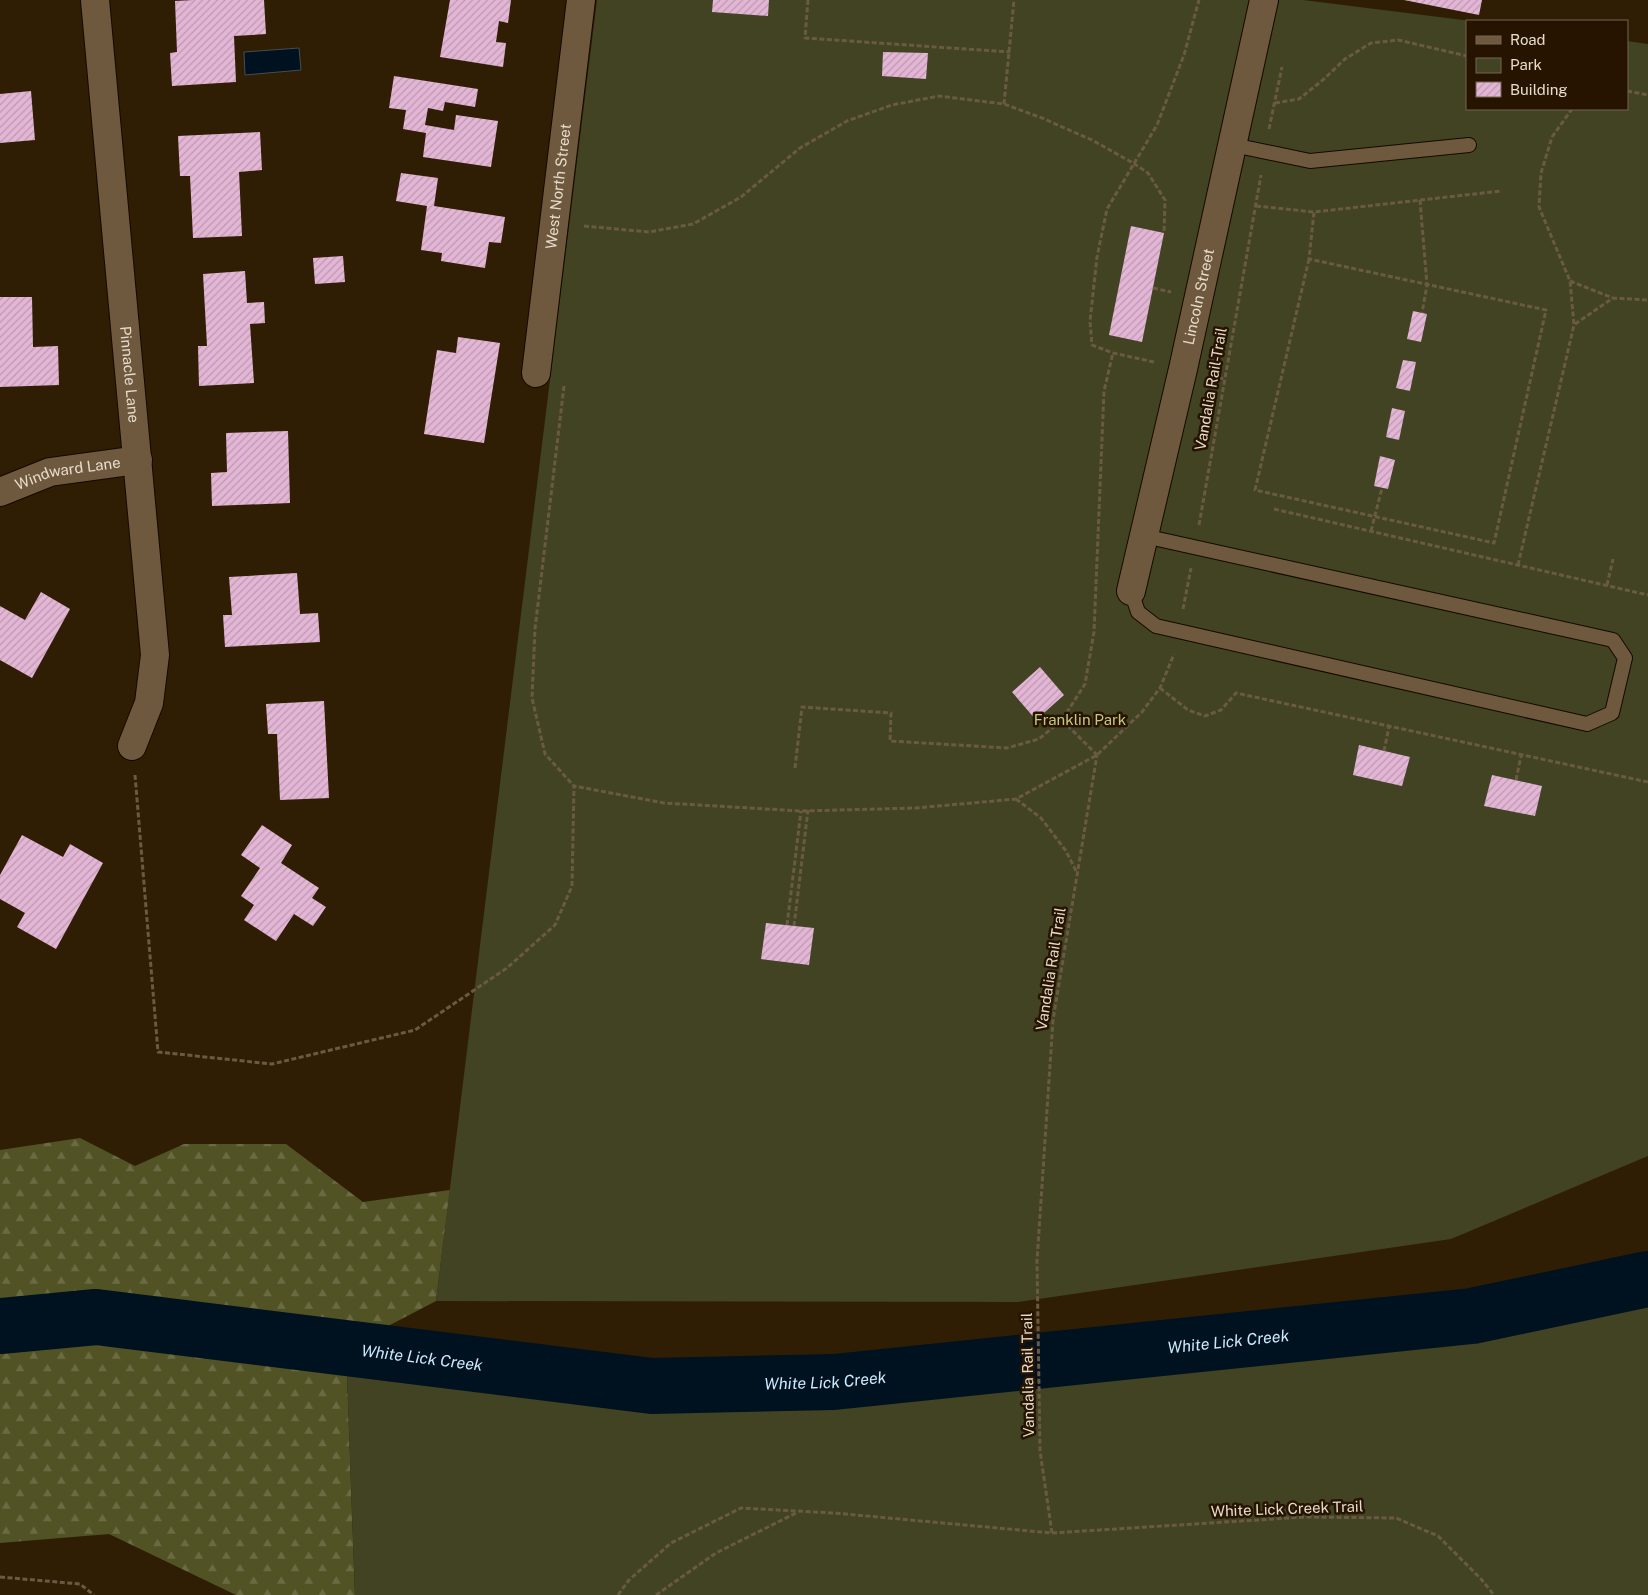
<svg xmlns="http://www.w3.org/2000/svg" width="1648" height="1595" font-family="'Public Sans',sans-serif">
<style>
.forest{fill:url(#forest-firs)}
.park{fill:#414323}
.water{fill:#00111f;stroke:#454e53}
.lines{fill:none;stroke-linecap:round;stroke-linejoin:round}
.river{stroke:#00111f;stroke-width:56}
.building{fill:url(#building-hatch)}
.lane-casing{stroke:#150800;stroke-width:16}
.street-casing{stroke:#150800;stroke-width:30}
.path{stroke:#6a5a44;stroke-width:3;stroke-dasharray:5 2.5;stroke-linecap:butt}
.lane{stroke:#6e593e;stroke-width:14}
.street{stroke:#6e593e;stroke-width:28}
.labels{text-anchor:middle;stroke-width:5;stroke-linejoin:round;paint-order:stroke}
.street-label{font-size:15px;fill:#e7dbcc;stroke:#261400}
.park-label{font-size:15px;fill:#c5c97e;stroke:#261400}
.water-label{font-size:16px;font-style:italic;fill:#cde8fc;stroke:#261400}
</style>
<defs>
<pattern id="forest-firs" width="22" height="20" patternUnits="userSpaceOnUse" patternTransform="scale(1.25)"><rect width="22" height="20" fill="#515324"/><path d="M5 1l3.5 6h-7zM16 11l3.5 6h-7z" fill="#6a6b43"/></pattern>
<pattern id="building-hatch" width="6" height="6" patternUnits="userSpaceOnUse" patternTransform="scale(1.25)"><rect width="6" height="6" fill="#e4b6d6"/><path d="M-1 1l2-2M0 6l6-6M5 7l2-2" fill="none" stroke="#bc99b0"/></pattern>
</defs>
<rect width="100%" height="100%" fill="#301e04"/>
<!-- forest -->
<path class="forest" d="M80 1138 135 1166 184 1144H286L363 1202 450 1190 436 1301 346 1348 355 1595H236L109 1534 0 1543V1150Z"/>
<!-- park -->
<path class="park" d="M597 0H1303L1471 21H1467V109H1627V41L1648 44V1156L1451 1239 1018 1302 436 1301Z
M1648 1279V1595H355L346 1347 652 1386 834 1382 1472 1316Z"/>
<!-- water -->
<path class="water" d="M299 48 301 70 245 75 244 52Z"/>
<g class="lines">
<!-- river -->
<path class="river" id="s1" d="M0 1326 96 1317 652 1386 834 1382 1472 1316 1648 1279"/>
</g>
<!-- building -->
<path class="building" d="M193 0H264L266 34 234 36 236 82 172 86 170 53 177 52 175 1Z
M450 0H511L508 23 499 21 496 42 506 43 503 67 440 57Z
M713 0H769L768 16 712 12Z
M1404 0H1482L1479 15Z
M883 52 928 53 926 79 882 76Z
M394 76 478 89 475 107 445 102 443 111 428 108 425 125 454 130 456 115 498 121 491 167 423 157 426 133 403 129 406 110 389 108Z
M31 91 35 140 0 143V94Z
M260 132 262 170 239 172 242 236 193 238 190 176H180L178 136Z
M401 173 438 178 434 206 505 217 501 243 489 242 485 268 441 261 442 253 421 250 427 206 396 201Z
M1131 226 1164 233 1142 342 1109 335Z
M343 256 345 282 315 284 313 258Z
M245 271 247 303 264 302 265 323 250 324 254 383 199 386 198 346H207L203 274Z
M0 297H32L33 347 58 346 59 385 0 387Z
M1413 311 1427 314 1421 342 1407 339Z
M458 337 500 343 484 443 424 434 437 350 456 353Z
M1403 360 1416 362 1410 391 1396 388Z
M1392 408 1405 411 1399 440 1386 437Z
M288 431 290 503 212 506 211 473 227 472 226 433Z
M1380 456 1395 460 1388 489 1374 486Z
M297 573 300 614 318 613 320 642 225 647 223 615H232L229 577Z
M41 592 70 609 32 678 0 660V606L25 620Z
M1040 667 1064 695 1036 720 1012 692Z
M324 701 329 798 280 800 277 734H268L266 704Z
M1359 745 1410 757 1402 786 1353 775Z
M1492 775 1542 786 1535 816 1484 806Z
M262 825 292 845 281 863 319 888 312 898 326 907 313 926 294 914 276 941 244 920 254 905 241 896 260 868 241 855Z
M22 835 63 857 70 844 103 863 56 949 17 927 25 913 0 899V875Z
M766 923 814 928 809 965 761 959Z"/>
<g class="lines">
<!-- lane casing -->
<g class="lane-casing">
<path id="lane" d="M1233 145 1310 161 1469 145
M1131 591 1138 612 1156 626 1587 724 1612 713 1625 658 1613 640 1144 536"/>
</g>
<!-- street casing -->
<g class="street-casing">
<g id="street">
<path id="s2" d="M95 0 155 655 149 703 132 746"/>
<path id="s3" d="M536 373 581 0"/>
<path id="s4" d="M0 492 50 472 138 460"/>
<path id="s5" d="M1131 591 1183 369 1264 0"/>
</g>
</g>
<!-- path -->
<path class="path" d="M808 0 805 38 1010 52
M1627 91 1648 95
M1275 103 1299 99 1324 79 1345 59 1371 43 1398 40 1467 56
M1004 104 1014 0
M1269 129 1282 67
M1420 200 1427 285 1422 313
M1256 206 1314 212 1501 191
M584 226 649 232 693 224 741 197 800 148 847 121 892 105 939 96 1004 104 1042 118 1092 140 1133 163 1148 173 1165 200 1164 233
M1309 259 1255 490 1494 543 1546 310 1309 259 1314 212
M1570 281 1613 298
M1153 288 1171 292
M1575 324 1613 298 1648 300
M1154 362 1113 353 1092 345 1090 321 1097 257 1107 209 1157 125 1184 55 1199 0
M1211 376 1225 379
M564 386 535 629 532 698 545 754 574 786
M1274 509 1648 595
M1199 525 1261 175
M1371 531 1382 488
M1518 565 1574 325 1570 281 1539 207 1541 173 1552 137 1572 109
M1607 585 1613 559
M1183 609 1191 568
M1160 688 1188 710 1205 716 1221 710 1236 693 1648 782
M1062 720 1097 755
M1384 751 1389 727
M795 768 802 707 891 713 890 741 1007 748 1039 739 1062 720 1085 684 1094 632 1104 391 1113 353
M135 775 158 1052 272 1064 415 1030 507 968 555 925 572 886 574 786 664 803 801 811 916 808 1016 799 1097 755 1142 712 1160 688 1174 654
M1516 780 1521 756
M1016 799 1041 818 1066 851 1077 873
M787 925 801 811
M794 926 808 810
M1052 1533 1305 1517 1396 1518 1438 1536 1481 1579 1494 1595
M0 1577 80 1584 94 1595
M618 1595 629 1580 671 1543 741 1508 834 1513 1052 1533 1040 1451 1037 1261 1053 1020 1097 755
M656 1595 716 1553 798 1512"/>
<!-- lane -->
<use href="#lane" class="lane"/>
<!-- street -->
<use href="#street" class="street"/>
</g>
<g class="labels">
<!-- street labels -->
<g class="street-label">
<text dy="5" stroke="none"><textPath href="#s3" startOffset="188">West North Street</textPath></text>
<text dy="5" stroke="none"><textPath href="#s5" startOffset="302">Lincoln Street</textPath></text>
<text dy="5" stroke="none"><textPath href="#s2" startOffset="376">Pinnacle Lane</textPath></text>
<text transform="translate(1211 389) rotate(-80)" y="5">Vandalia Rail-Trail</text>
<text dy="5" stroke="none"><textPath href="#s4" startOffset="71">Windward Lane</textPath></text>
<text transform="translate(1051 969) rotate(-81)" y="5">Vandalia Rail Trail</text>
<text transform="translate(1028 1375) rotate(-91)" y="5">Vandalia Rail Trail</text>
<text transform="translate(1287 1509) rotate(-2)" y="5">White Lick Creek Trail</text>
</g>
<!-- park labels -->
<g class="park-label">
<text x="1080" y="725">Franklin Park</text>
</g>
<!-- water labels -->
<g class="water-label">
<text dy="6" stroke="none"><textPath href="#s1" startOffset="1235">White Lick Creek</textPath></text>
<text dy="6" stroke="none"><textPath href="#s1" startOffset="425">White Lick Creek</textPath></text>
<text dy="6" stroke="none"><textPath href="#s1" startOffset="830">White Lick Creek</textPath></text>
</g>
</g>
<!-- legend -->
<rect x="1466" y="20" width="162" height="90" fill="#261400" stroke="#736452"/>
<rect x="1476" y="36" width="25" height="8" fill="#6e593e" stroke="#736452"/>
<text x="1510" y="45" font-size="15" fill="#e7dbcc">Road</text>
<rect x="1476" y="58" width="25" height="15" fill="#414323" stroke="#736452"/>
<text x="1510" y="70" font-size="15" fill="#e7dbcc">Park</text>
<rect x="1476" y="82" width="25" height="15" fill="url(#building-hatch)" stroke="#736452"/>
<text x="1510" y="95" font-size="15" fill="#e7dbcc">Building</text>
</svg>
